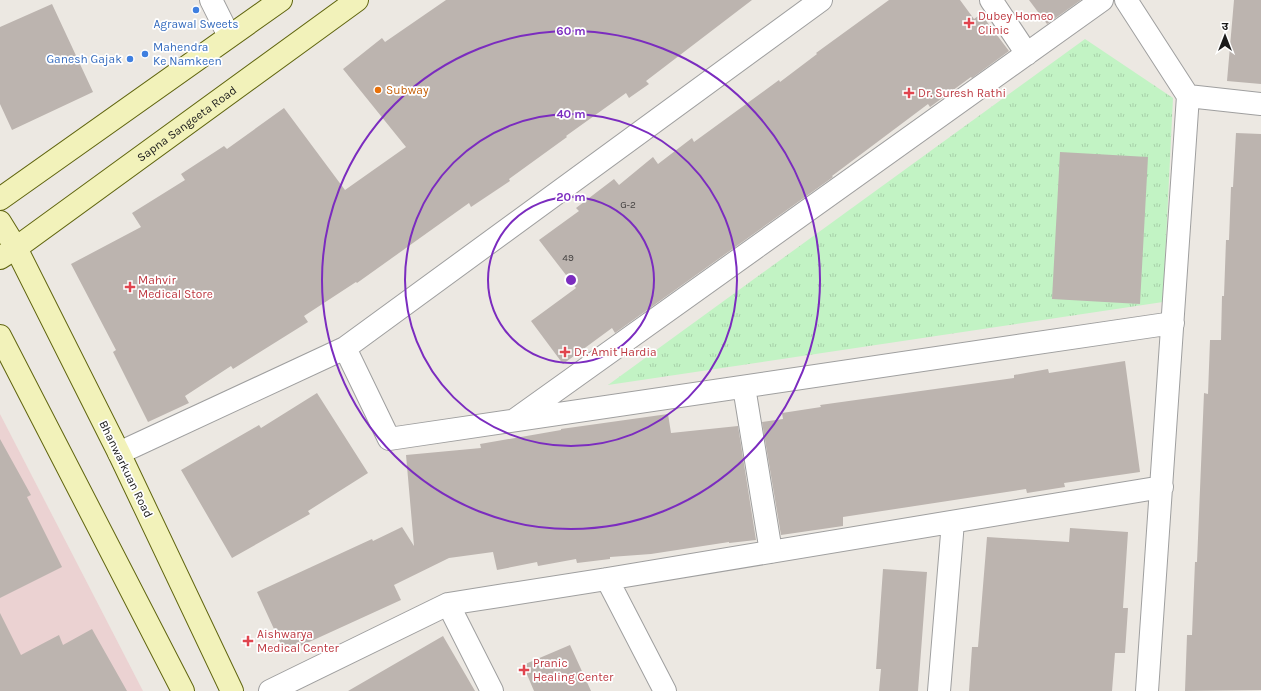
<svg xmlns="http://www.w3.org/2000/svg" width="1261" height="691" font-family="Karla,'Noto Sans Devanagari',sans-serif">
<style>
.commercial{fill:#ebd2d2}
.park{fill:url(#park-tufts)}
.building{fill:#bcb4af}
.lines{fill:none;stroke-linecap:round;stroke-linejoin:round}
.minor-casing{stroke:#9f9f9f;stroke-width:24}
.secondary-casing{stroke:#60650f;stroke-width:24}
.minor{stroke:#fff;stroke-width:22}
.secondary{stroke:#f2f2ba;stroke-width:22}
.ring{fill:none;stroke:#7b2cbf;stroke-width:2}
.shop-dot{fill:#3f7fe0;stroke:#fff;stroke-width:1.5}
.health-dot{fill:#e0444e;stroke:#fff;stroke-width:1.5}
.food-dot{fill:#e8710a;stroke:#fff;stroke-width:1.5}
.labels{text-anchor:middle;stroke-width:3.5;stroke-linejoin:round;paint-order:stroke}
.number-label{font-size:10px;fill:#434140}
.health-label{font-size:12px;fill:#be3a42;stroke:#fff;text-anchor:start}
.shop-label{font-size:12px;fill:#366cbe;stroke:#fff}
.food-label{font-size:12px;fill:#c56008;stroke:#fff;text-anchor:start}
.street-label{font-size:12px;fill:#1b1b1b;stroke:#fff}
.centre{fill:#7b2cbf;stroke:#fff;stroke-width:2}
.ring-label{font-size:12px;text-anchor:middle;font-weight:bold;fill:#7b2cbf;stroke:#fff;stroke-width:3.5;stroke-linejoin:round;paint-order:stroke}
</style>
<defs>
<pattern id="park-tufts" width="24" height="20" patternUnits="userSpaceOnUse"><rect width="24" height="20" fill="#c2f3c4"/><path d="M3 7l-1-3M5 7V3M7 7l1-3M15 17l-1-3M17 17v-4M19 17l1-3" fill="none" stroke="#a6d0a8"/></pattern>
</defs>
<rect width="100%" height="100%" fill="#ece8e2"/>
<!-- commercial -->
<path class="commercial" d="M0 414 143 691H0Z"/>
<!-- park -->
<path class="park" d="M1085 39 1173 98 1163 302 608 385Z"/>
<!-- building -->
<path class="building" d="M446 0H752L646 81 649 84 629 98 626 93 566 136 567 137 509 179 510 181 471 207 469 203 357 283 356 282 304 316 308 322 233 369 231 366 185 396 189 403 148 422 113 352 116 350 71 264 141 227 132 213 185 180 181 174 224 146 227 149 284 108 345 190 406 147 343 69 382 38 385 42Z
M889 0H960L974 19 981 14 1009 51 972 78 971 77 930 107 928 104 832 176 833 177 615 333 612 328 563 364 531 321 576 288 539 240 579 211 576 208 614 179 619 185 653 157 658 164 692 138 694 142 779 80 780 82 817 54 816 53Z
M1029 0H1081L1047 24Z
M1234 0H1261V84L1227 81Z
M52 4 93 92 12 130 0 104V27Z
M1236 133 1261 134V690L1185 691 1187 635H1192L1195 562H1197L1204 393 1208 394 1210 340H1221L1222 296H1224L1226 240H1229L1231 187H1233Z
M1060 152 1148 157 1140 304 1052 299Z
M1125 361 1140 472 1064 483 1065 487 1027 493 1026 489 843 517V526L781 535 762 422 783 419 782 413 821 407 820 405 1014 378V375L1048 369 1049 373Z
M317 393 368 473 308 511 310 514 232 558 181 470 259 425 261 428Z
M668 414 671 433 738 426 756 540 729 543V542L651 554 610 557V559L577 563 576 559 538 566 537 562 497 570 493 552 449 558 394 585 401 600 285 653 257 592 372 539 373 541 402 527 414 546 406 455 481 448 480 444 561 430V429Z
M0 439 31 495 27 497 62 567 0 598Z
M1070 528 1128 532 1123 608H1128L1125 653H1115L1112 691H969L972 647H978L987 537 1069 542Z
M883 569 927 572 918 691H879L881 669H876Z
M0 613 21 655 59 635 63 645 92 629 127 691H0Z
M443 636 475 691H348Z
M570 645 591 691H534L523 665Z"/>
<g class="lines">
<!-- minor casing -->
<g class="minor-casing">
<path id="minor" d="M211 0 229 36
M991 0 1027 54
M1126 0 1188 96 1147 691
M1188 96 1261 104
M345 348 389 439 1173 323
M744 387 771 552
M516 419 1102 0
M119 453 345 348 821 0
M607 579 665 691
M448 604 492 691
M270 691 448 604 607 579 1162 487
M939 691 953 522"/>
</g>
<!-- secondary casing -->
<g class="secondary-casing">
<g id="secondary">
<path d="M0 199 281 0"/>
<path d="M0 222 16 248 0 258"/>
<path d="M0 336 183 691"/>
<path id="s1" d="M232 691 119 453 16 248 357 0"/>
</g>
</g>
<!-- minor -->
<use href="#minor" class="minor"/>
<!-- secondary -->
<use href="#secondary" class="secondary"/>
</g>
<!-- distance rings -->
<g class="ring">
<circle cx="571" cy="280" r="83"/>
<circle cx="571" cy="280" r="166"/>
<circle cx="571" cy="280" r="249"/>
</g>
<!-- markers -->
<g class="shop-dot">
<circle cx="196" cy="10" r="4"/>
<circle cx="145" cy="54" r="4"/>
<circle cx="130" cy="59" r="4"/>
</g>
<g class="health-dot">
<path d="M967 17h4v4h4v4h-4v4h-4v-4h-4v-4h4z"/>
<path d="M907 87h4v4h4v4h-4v4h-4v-4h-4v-4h4z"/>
<path d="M128 281h4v4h4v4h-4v4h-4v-4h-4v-4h4z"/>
<path d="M563 346h4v4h4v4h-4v4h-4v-4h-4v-4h4z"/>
<path d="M246 635h4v4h4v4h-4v4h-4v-4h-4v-4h4z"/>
<path d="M522 664h4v4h4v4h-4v4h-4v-4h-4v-4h4z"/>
</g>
<circle class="food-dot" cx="378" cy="90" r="4"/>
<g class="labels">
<!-- number labels -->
<g class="number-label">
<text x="628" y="208">G-2</text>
<text x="568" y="261">49</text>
</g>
<!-- health labels -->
<g class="health-label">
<text x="978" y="20">Dubey Homeo<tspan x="978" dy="14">Clinic</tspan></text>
<text x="918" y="97">Dr. Suresh Rathi</text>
<text x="138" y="284">Mahvir<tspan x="138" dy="14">Medical Store</tspan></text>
<text x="574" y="356">Dr. Amit Hardia</text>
<text x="257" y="638">Aishwarya<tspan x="257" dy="14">Medical Center</tspan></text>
<text x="533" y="667">Pranic<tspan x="533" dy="14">Healing Center</tspan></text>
</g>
<!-- shop labels -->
<g class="shop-label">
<text x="196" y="28">Agrawal Sweets</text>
<text x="153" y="51" text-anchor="start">Mahendra<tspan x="153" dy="14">Ke Namkeen</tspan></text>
<text x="122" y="63" text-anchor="end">Ganesh Gajak</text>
</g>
<!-- food labels -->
<g class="food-label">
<text x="386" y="94">Subway</text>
</g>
<!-- street labels -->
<g class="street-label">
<text dy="4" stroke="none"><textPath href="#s1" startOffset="704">Sapna Sangeeta Road</textPath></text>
<text transform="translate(126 469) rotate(64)" y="4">Bhanwarkuan Road</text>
</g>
</g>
<circle cx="571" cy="280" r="6" class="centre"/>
<g class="ring-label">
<text x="571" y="35">60 m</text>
<text x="571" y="118">40 m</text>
<text x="571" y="201">20 m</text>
</g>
<!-- north arrow -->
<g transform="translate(1225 36)" stroke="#ffffff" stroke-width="3" paint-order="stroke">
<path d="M0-3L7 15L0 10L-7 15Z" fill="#1b1b1b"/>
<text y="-6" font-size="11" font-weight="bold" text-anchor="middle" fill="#1b1b1b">उ</text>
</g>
</svg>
